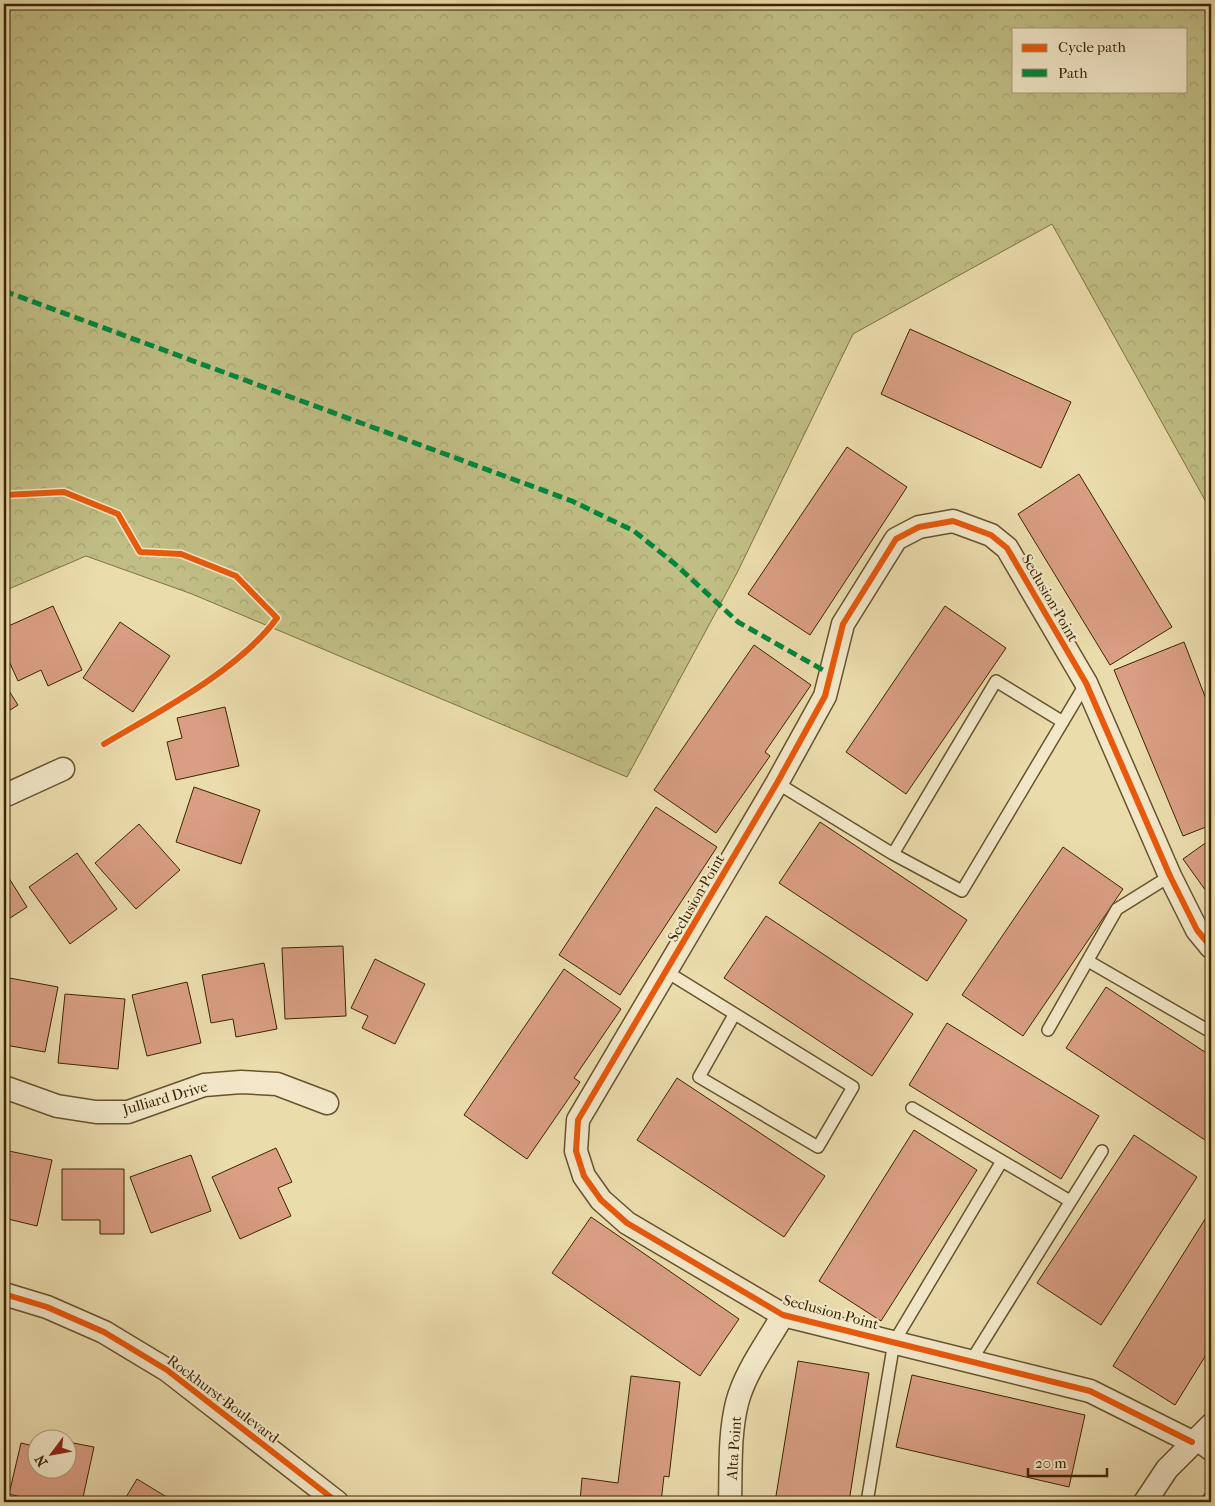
<svg xmlns="http://www.w3.org/2000/svg" width="1215" height="1506" font-family="'IM FELL French Canon',serif">
<style>
.park{fill:url(#park-crowns);stroke:#7e7242;fill-rule:evenodd}
.building{fill:#d99e84;stroke:#3b2501}
.lines{fill:none;stroke-linecap:round;stroke-linejoin:round}
.lane-casing{stroke:#67532c;stroke-width:14}
.street-casing{stroke:#67532c;stroke-width:25}
.lane{stroke:#f2e8c9;stroke-width:11}
.street{stroke:#f2e8c9;stroke-width:22}
.quiet{stroke:#00873e;stroke-width:5;stroke-dasharray:10 5;stroke-linecap:butt}
.cycleway-casing{stroke:#f2e8c9;stroke-width:9}
.cycleway{stroke:#e8590c;stroke-width:6}
.labels{text-anchor:middle;stroke-width:4.5;stroke-linejoin:round;paint-order:stroke}
.street-label{font-size:15px;fill:#3b2501;stroke:#f2e8c9}
</style>
<defs>
<pattern id="park-crowns" width="20" height="18" patternUnits="userSpaceOnUse" patternTransform="scale(1.25)"><rect width="20" height="18" fill="#c0be84"/><path d="M2 6a3 3 0 1 1 6 0M12 15a3 3 0 1 1 6 0" fill="none" stroke="#a6a370"/></pattern>
</defs>
<rect width="100%" height="100%" fill="#ebdcac"/>
<filter id="stains"><feTurbulence type="fractalNoise" baseFrequency=".004" numOctaves="4"/><feColorMatrix values="0 0 0 0 .2 0 0 0 0 .09 0 0 0 0 .02 0 0 0 .5 -.17"/></filter>
<radialGradient id="worn" r=".72"><stop offset=".6" stop-color="#630" stop-opacity="0"/><stop offset="1" stop-color="#630" stop-opacity=".3"/></radialGradient>
<!-- park -->
<path class="park" d="M4 4H1211V511L1052 224 853 334 737 573 627 777 192 594 86 556 4 591ZM1014 29H1186V91H1014Z"/>
<!-- building -->
<path class="building" d="M910 329 1071 402 1041 468 881 394Z
M847 447 907 487 810 635 748 594Z
M1079 474 1172 627 1110 665 1018 514Z
M53 606 82 670 48 686 41 670 18 681 4 650V628Z
M945 606 1006 648 906 794 846 752Z
M120 622 170 656 133 712 83 678Z
M1184 642 1211 712V825L1183 836 1114 670Z
M754 645 811 685 765 752 770 756 716 833 654 790Z
M4 683 18 705 4 714Z
M225 707 239 766 176 780 167 742 182 738 177 718Z
M194 787 260 810 241 864 176 842Z
M656 807 717 847 620 995 559 955Z
M820 822 967 920 927 981 779 883Z
M139 824 180 870 136 909 95 863Z
M1211 839V898L1183 859Z
M1063 847 1123 889 1023 1036 962 995Z
M77 853 117 909 70 944 29 887Z
M4 870 27 907 4 922Z
M766 916 913 1014 872 1076 724 978Z
M343 946 346 1016 285 1019 282 948Z
M375 959 425 984 395 1044 362 1028 368 1016 351 1008Z
M264 963 277 1029 236 1037 233 1019 211 1023 202 975Z
M564 969 621 1009 574 1078 580 1082 527 1159 464 1115Z
M4 977 58 987 45 1052 5 1045 8 1028H4Z
M187 982 201 1043 147 1056 132 995Z
M1106 987 1211 1056V1144L1066 1048Z
M65 994 125 999 118 1069 58 1063Z
M947 1023 1099 1116 1061 1179 909 1085Z
M677 1078 825 1176 784 1237 637 1140Z
M914 1130 977 1170 881 1321 819 1281Z
M1134 1135 1197 1177 1101 1325 1037 1283Z
M276 1148 292 1182 278 1188 291 1216 240 1239 212 1177Z
M4 1150 52 1160 37 1226 4 1218Z
M191 1155 211 1211 151 1233 130 1177Z
M62 1169H124V1234H100V1220H62Z
M1207 1216 1211 1218V1347L1175 1405 1113 1366Z
M591 1217 739 1319 700 1376 552 1273Z
M798 1361 869 1373 849 1502H775Z
M912 1375 1085 1415 1069 1487 896 1447Z
M631 1376 680 1382 669 1477 664 1476 661 1502H580L582 1478 618 1483Z
M68 1442 94 1447 82 1502H41L9 1494 21 1443 38 1447V1468H68Z
M137 1479 175 1502H123Z
M1211 1486V1502H1198Z"/>
<g class="lines">
<!-- lane casing -->
<g class="lane-casing">
<path id="lane" d="M777 783 893 854 962 891 1086 683
M893 854 996 681 1063 722
M1088 961 1211 1032
M667 972 853 1087 818 1147 699 1077 734 1015
M1048 1030 1117 909 1170 876
M912 1108 1070 1201
M971 1361 1102 1151
M1192 1442 1211 1456
M867 1502 894 1342 1002 1161"/>
</g>
<!-- street casing -->
<g class="street-casing">
<path id="street" d="M4 796 63 769
M4 1087 57 1106 96 1112H128L204 1085 241 1082 277 1084 327 1103
M4 1294 47 1307 104 1332 167 1370 337 1502
M1192 1442 1090 1391 783 1315 627 1223 601 1200 584 1176 576 1151 578 1120 777 783 825 696 843 624 896 539 919 527 953 521 991 535 1007 548 1086 683 1170 876 1197 930 1211 947
M730 1502C731 1470 729 1435 737 1403 745 1372 767 1343 783 1315
M1145 1502 1167 1469 1211 1425"/>
</g>
<!-- lane -->
<use href="#lane" class="lane"/>
<!-- street -->
<use href="#street" class="street"/>
<!-- quiet -->
<path class="quiet" d="M4 291 572 501 634 531 675 564 738 622 830 674"/>
<!-- cycleway casing -->
<g class="cycleway-casing">
<path id="cycleway" d="M4 495 64 492 118 514 140 552 181 554 236 576 277 618C239 670 160 711 104 744
M4 1294 47 1307 104 1332 167 1370 337 1502
M1192 1442 1090 1391 783 1315 627 1223 601 1200 584 1176 576 1151 578 1120 777 783 825 696 843 624 896 539 919 527 953 521 991 535 1007 548 1086 683 1170 876 1197 930 1211 947"/>
</g>
<!-- cycleway -->
<use href="#cycleway" class="cycleway"/>
</g>
<g class="labels">
<!-- street labels -->
<g class="street-label">
<text transform="translate(1050 598) rotate(60)" y="5">Seclusion Point</text>
<text transform="translate(696 898) rotate(-60)" y="5">Seclusion Point</text>
<text transform="translate(165 1098) rotate(-16)" y="5">Julliard Drive</text>
<text transform="translate(831 1312) rotate(15)" y="5">Seclusion Point</text>
<text transform="translate(223 1399) rotate(37)" y="5">Rockhurst Boulevard</text>
<text transform="translate(734 1448) rotate(-86)" y="5">Alta Point</text>
</g>
</g>
<!-- margin -->
<rect width="1215" height="1506" fill="none" stroke="#ebdcac" stroke-width="20"/>
<rect x="5" y="5" width="1205" height="1496" fill="none" stroke="#3b2501" stroke-width="2.5"/>
<rect x="10" y="10" width="1195" height="1486" fill="none" stroke="#3b2501"/>
<!-- legend -->
<rect x="1012" y="28" width="175" height="65" fill="#f2e8c9" stroke="#a99a79"/>
<rect x="1022" y="44" width="25" height="8" fill="#e8590c" stroke="#a99a79"/>
<text x="1058" y="52" font-size="15" fill="#3b2501">Cycle path</text>
<rect x="1022" y="69" width="25" height="8" fill="#00873e" stroke="#a99a79"/>
<text x="1058" y="78" font-size="15" fill="#3b2501">Path</text>
<!-- north arrow -->
<g transform="translate(52 1454) rotate(238)"><circle r="24" fill="#f2e8c9" stroke="#a99a79"/>
<path d="M0-4L9 19L0 12L-9 19Z" fill="#8f2418"/>
<text y="-8" font-size="14" font-weight="bold" text-anchor="middle" fill="#3b2501">N</text>
</g>
<!-- scale -->
<path d="M1028 1468v8h79v-8" fill="none" stroke="#3b2501" stroke-width="2.5"/>
<text x="1035" y="1468" font-size="15" fill="#3b2501" stroke="#f2e8c9" stroke-width="4" paint-order="stroke">20 m</text>
<rect width="100%" height="100%" filter="url(#stains)"/>
<rect width="100%" height="100%" fill="url(#worn)"/>
</svg>
